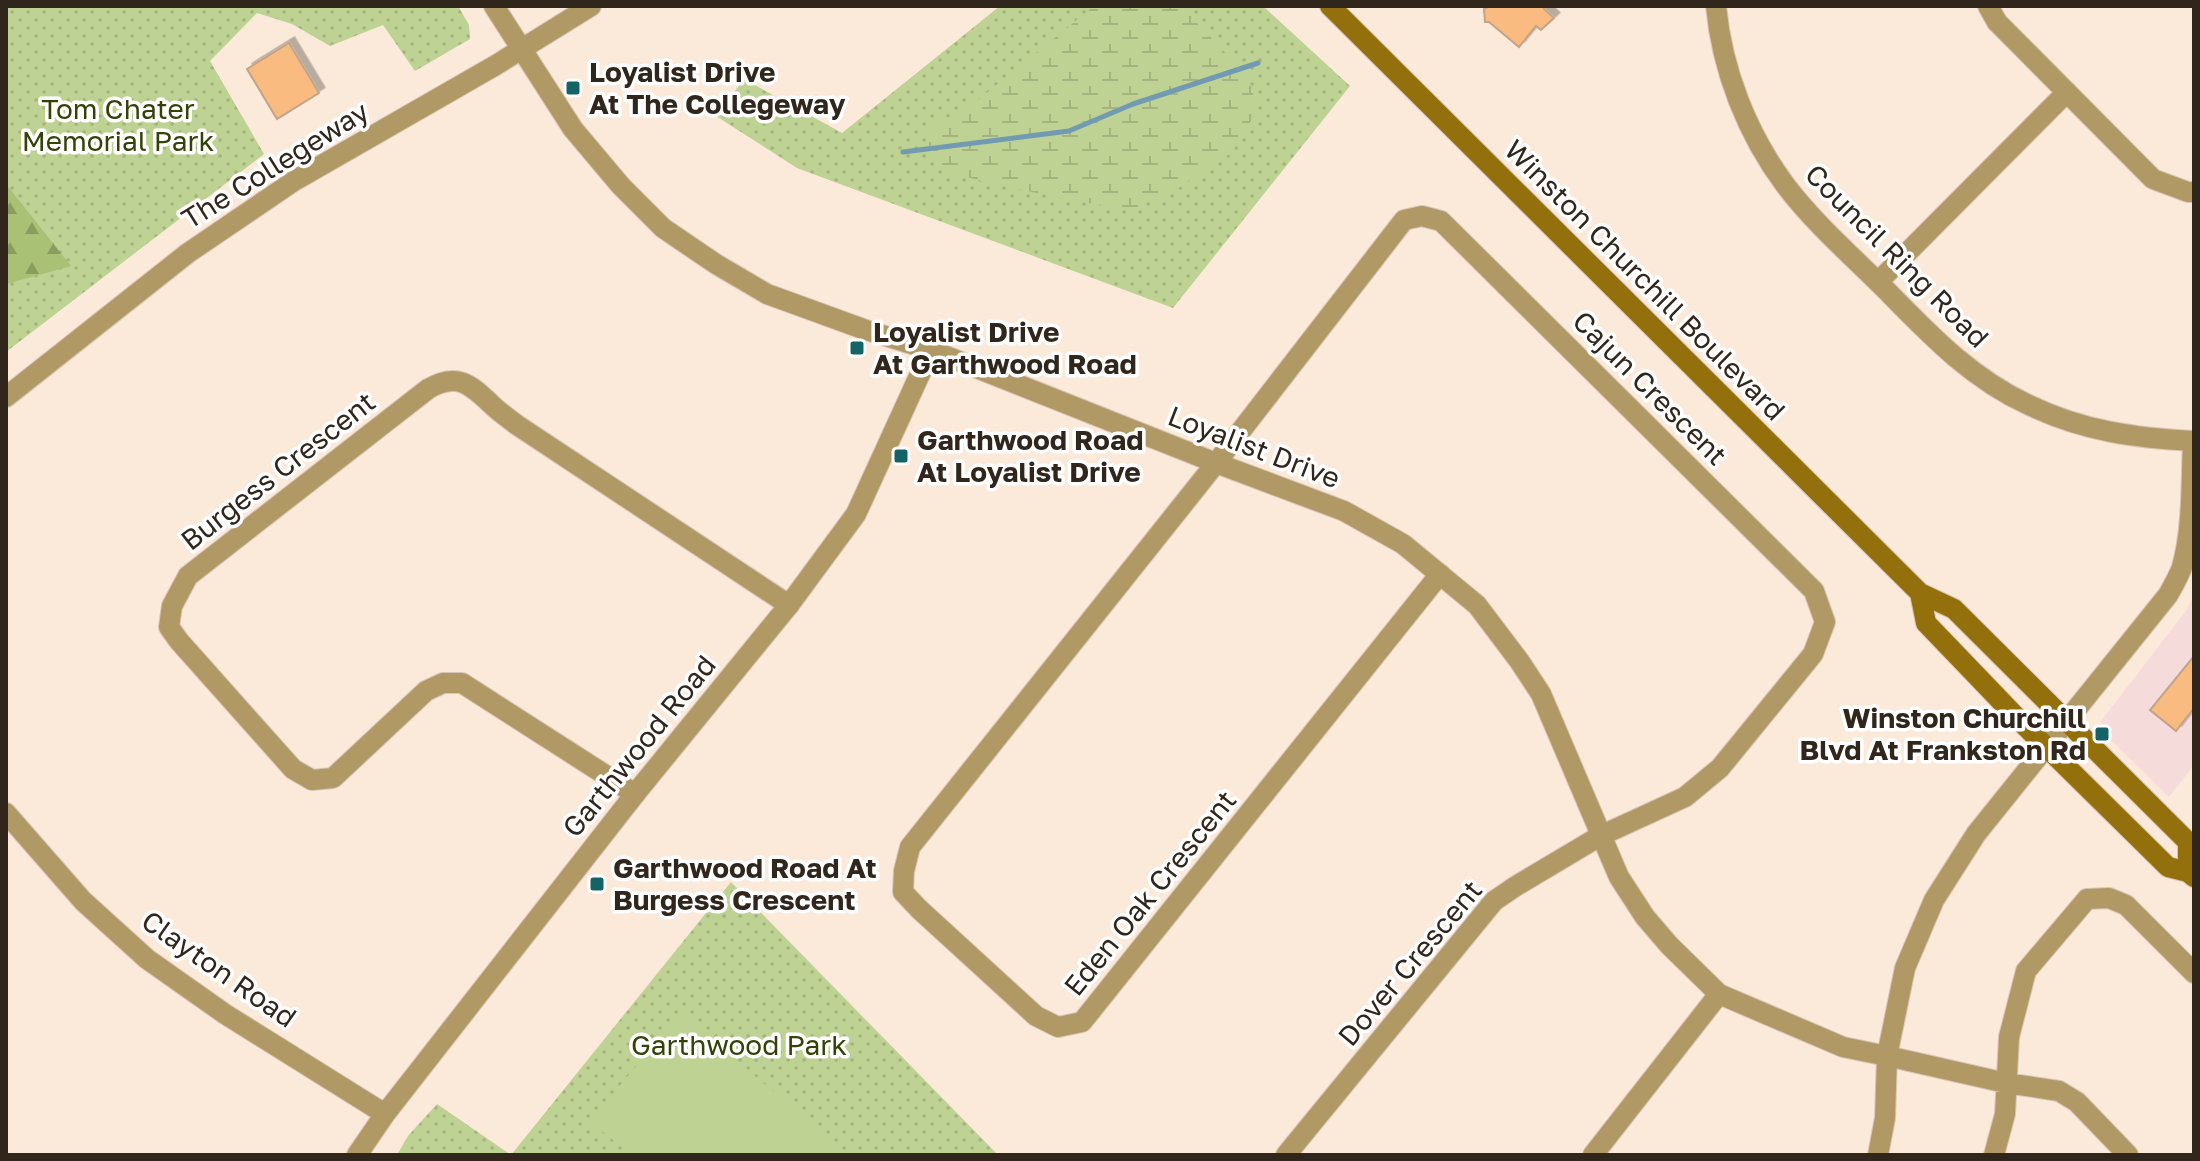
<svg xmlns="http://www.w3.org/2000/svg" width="2200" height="1161" font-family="'Golos Text',sans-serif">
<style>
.commercial{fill:#f6dbdb}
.grass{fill:url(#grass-dots)}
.forest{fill:url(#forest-firs)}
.wetland{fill:url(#wetland-marsh)}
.garden{fill:#bdd293}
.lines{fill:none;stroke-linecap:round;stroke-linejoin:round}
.stream{stroke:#729bb3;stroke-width:5}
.building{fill:#fabb80;stroke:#c1a48a;stroke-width:2;filter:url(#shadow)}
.minor-casing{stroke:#d7c6b7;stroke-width:22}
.tertiary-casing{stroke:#d7c6b7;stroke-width:22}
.secondary-casing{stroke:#d7c6b7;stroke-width:22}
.minor{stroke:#b19966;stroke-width:20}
.tertiary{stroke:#b19966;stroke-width:20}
.secondary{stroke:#93700b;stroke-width:20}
.poi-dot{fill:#146467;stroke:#fff;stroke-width:3}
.labels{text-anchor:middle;stroke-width:7;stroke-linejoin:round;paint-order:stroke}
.poi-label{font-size:28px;font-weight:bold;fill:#31261c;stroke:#fff;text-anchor:start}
.park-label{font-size:28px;fill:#344208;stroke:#fff}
.street-label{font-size:28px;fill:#31261c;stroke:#fff}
</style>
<defs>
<pattern id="grass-dots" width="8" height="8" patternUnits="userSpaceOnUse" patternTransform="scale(2)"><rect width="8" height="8" fill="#bdd293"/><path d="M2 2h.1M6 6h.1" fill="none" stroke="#a3b47e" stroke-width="1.8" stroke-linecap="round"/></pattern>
<pattern id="forest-firs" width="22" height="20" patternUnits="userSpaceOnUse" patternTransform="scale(2)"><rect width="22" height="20" fill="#a9c174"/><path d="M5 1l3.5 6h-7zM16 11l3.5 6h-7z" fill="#8a9d5e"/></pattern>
<pattern id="wetland-marsh" width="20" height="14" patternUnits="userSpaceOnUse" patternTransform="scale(2)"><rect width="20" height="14" fill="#bdd293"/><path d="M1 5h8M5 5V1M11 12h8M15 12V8" fill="none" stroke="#a3b47e"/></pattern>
<filter id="shadow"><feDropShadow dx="5.5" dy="-5.5" stdDeviation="0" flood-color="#0004"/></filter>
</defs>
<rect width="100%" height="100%" fill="#fbe9d9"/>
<!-- commercial -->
<path class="commercial" d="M2194 596V765L2169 797 2101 730V721L2186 611Z"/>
<!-- grass -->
<path class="grass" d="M6 6H458L469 25 470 39 415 71 383 25 330 46 292 24 257 13 210 61 264 154 6 352Z
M1000 6H1263L1350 86 1173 308 797 168 716 116 744 79 842 133Z
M731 882 998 1155H397L408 1136 437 1104 511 1155Z"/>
<!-- forest -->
<path class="forest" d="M6 184 71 266 6 284Z"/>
<!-- wetland -->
<path class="wetland" d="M1094 6H1181L1248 77 1258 109 1232 152 1177 189 1133 209 1087 203 997 185 945 171 925 152 931 127 973 104Z"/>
<!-- garden -->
<path class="garden" d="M680 1014 840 1146 832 1155H631L590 1121Z"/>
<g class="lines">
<!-- stream -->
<path class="stream" d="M903 152 1069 131 1133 104 1258 63"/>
</g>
<!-- building -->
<path class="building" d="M1490 6H1545L1544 9 1554 18 1541 30 1536 26 1519 47 1489 22H1485L1484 9Z
M289 43 319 93 277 119 247 69Z
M2194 656V708L2176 731 2150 710Z"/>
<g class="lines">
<!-- minor casing -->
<g class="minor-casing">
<path id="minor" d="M1988 6 1997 22 2153 179 2188 192H2194
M1878 282 2067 92
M635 794 462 683H443L426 691 333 778 312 780 293 769 179 641 169 627 172 606 188 576 428 389C457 372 470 384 491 404 499 412 508 418 517 425L789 605
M1887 1056 2006 1083 2059 1091 2077 1102 2128 1155
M1286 1155 1494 901 1516 886 1600 836 1685 797 1720 768 1813 654 1825 622 1814 591 1441 221 1422 216 1404 220 1216 463 910 847 904 871 903 892 919 909 1036 1016 1058 1027 1082 1022 1440 574
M1593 1155 1719 994
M1994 1155 2005 1114 2009 1037 2026 971 2087 899 2109 898 2126 905 2194 973"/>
</g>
<!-- tertiary casing -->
<g class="tertiary-casing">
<path id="tertiary" d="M494 6 573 129 621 186 663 228 716 264 767 294 866 330 931 350 1216 463 1344 511 1403 544 1477 605 1520 662 1541 694 1619 877 1645 917 1669 945 1719 994 1843 1047 1887 1056
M1716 6C1722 70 1747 134 1786 186 1815 224 1853 257 1887 291 1930 335 1972 379 2029 405 2083 431 2135 438 2194 441
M6 397 188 253 294 181 496 65 591 6
M6 813 83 901 147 959 225 1014 385 1114
M357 1155 385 1114 635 794 789 605 856 514 931 350
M1878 1155 1885 1118 1887 1056 1905 968 1934 900 1976 834 2168 595C2173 586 2179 576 2182 567 2193 527 2191 482 2193 442"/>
</g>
<!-- secondary casing -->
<g class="secondary-casing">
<path id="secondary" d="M1330 6 1920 593 1954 609 2188 842V872
M1920 593 1926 623 2023 724 2168 867 2188 872 2194 877"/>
</g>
<!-- minor -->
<use href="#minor" class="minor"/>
<!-- tertiary -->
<use href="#tertiary" class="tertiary"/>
<!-- secondary -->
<use href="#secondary" class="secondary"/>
</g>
<!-- markers -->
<g class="poi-dot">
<rect x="565" y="80" width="16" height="16" rx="4"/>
<rect x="849" y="340" width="16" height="16" rx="4"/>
<rect x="893" y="448" width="16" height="16" rx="4"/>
<rect x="2094" y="726" width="16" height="16" rx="4"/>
<rect x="589" y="876" width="16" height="16" rx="4"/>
</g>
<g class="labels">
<!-- poi labels -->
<g class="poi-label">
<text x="589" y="82">Loyalist Drive<tspan x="589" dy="32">At The Collegeway</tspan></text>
<text x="873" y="342">Loyalist Drive<tspan x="873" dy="32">At Garthwood Road</tspan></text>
<text x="917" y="450">Garthwood Road<tspan x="917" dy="32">At Loyalist Drive</tspan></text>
<text x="2086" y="728" text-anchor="end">Winston Churchill<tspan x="2086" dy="32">Blvd At Frankston Rd</tspan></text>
<text x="613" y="878">Garthwood Road At<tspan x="613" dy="32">Burgess Crescent</tspan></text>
</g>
<!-- park labels -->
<g class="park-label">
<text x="118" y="119">Tom Chater<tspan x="118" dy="32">Memorial Park</tspan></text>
<text x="739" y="1055">Garthwood Park</text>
</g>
<!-- street labels -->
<g class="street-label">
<text transform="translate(275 165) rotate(-32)" y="10">The Collegeway</text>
<text transform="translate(1897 256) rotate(45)" y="10">Council Ring Road</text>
<text transform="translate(1645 280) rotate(45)" y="10">Winston Churchill Boulevard</text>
<text transform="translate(1650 388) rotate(45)" y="10">Cajun Crescent</text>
<text transform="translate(1254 447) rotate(21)" y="10">Loyalist Drive</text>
<text transform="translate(278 471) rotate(-38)" y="10">Burgess Crescent</text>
<text transform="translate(639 746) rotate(-51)" y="10">Garthwood Road</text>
<text transform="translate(1150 893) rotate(-51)" y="10">Eden Oak Crescent</text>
<text transform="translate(1410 963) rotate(-50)" y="10">Dover Crescent</text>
<text transform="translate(219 969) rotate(35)" y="10">Clayton Road</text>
</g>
</g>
<!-- border -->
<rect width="2200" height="1161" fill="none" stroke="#31261c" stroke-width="16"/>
</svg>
